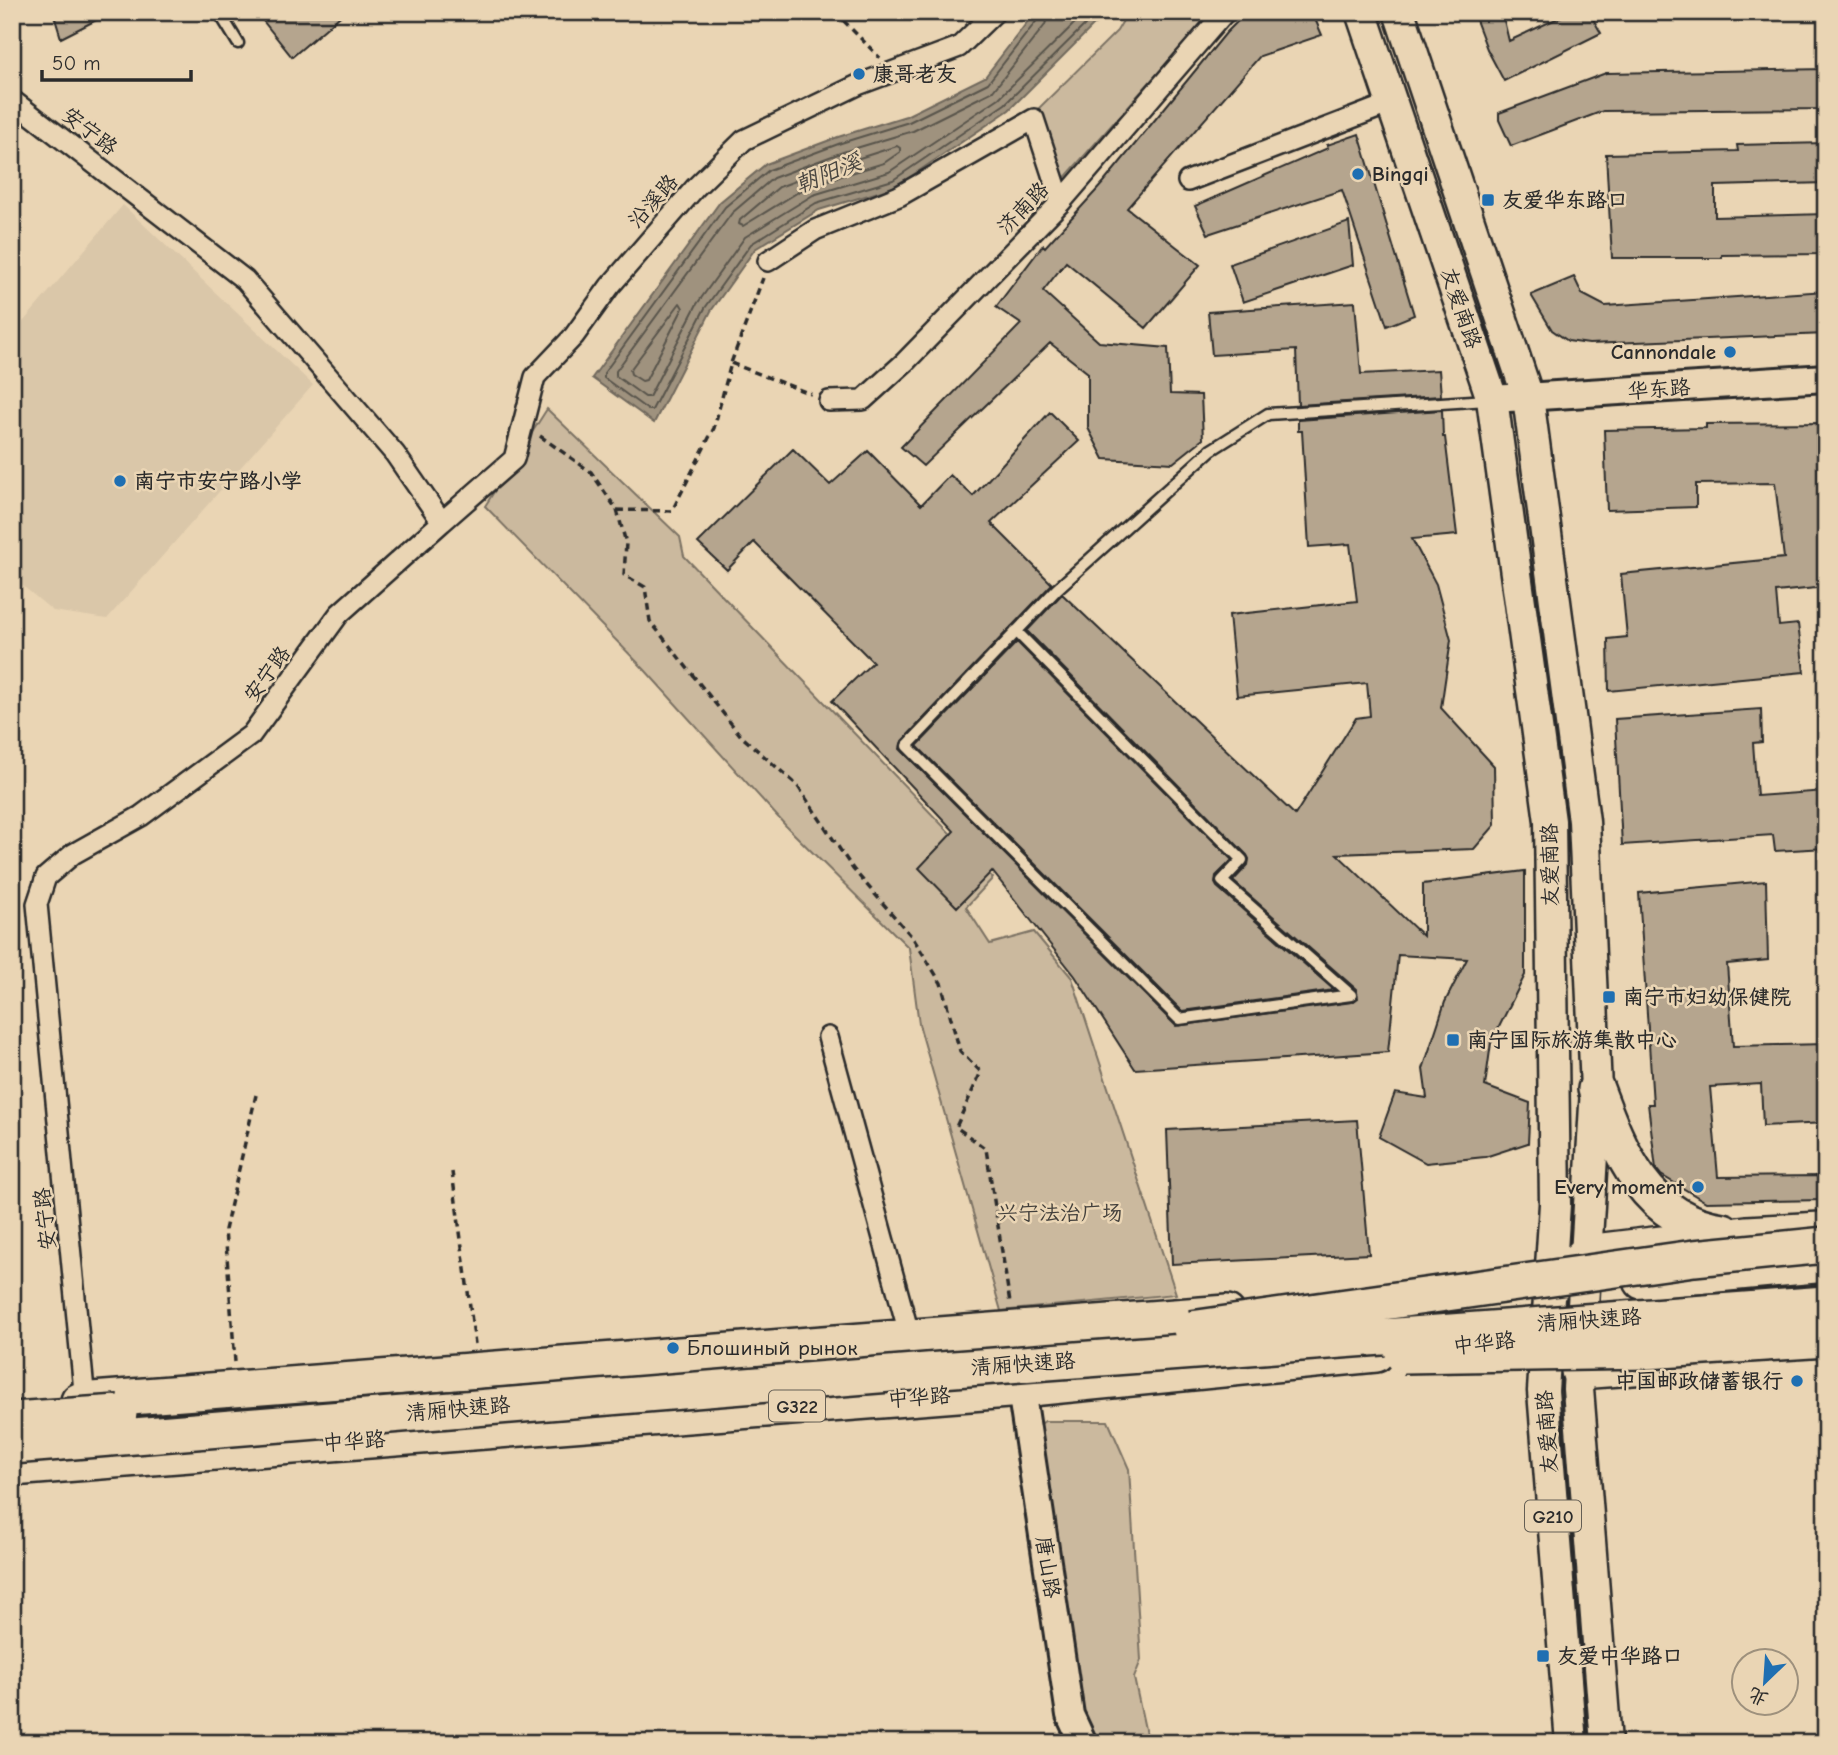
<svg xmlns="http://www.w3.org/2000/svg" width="1838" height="1755" font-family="'Comic Neue','LXGW WenKai TC',sans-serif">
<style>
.built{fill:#dac7a9}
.green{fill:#cbb99e;stroke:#7b7264;stroke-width:2}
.water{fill:#9f927e;stroke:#71695d;stroke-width:2}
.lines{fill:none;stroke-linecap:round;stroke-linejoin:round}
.shore{stroke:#59544c;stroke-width:2}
.building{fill:#b5a58e;stroke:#2b2b2b;stroke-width:2}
.lane-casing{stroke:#2b2b2b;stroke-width:15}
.street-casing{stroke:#2b2b2b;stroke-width:24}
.secondary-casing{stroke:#2b2b2b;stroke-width:32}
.primary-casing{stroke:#2b2b2b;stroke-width:35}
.highway-casing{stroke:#2b2b2b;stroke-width:40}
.path{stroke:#2b2b2b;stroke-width:3.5;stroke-dasharray:7 5;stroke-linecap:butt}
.lane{stroke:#ead5b4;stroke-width:10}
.street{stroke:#ead5b4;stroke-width:19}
.secondary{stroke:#ead5b4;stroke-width:26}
.primary{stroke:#ead5b4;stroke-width:30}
.highway{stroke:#ead5b4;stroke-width:35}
.highway-bridge-casing{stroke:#2b2b2b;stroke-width:40;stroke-linecap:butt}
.highway-bridge{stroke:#ead5b4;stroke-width:35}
.poi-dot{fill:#1f6fb2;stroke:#ead5b4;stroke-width:2.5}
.labels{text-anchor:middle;stroke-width:5;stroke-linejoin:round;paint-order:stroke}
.shield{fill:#ead5b4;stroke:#645e54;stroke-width:2}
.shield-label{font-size:19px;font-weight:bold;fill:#2b2b2b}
.poi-label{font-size:21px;font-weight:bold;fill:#2b2b2b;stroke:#ead5b4;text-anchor:start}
.street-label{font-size:21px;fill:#2b2b2b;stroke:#ead5b4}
.park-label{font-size:21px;fill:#43403c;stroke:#ead5b4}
.water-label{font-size:23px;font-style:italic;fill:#484540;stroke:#ead5b4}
</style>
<rect width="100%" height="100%" fill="#ead5b4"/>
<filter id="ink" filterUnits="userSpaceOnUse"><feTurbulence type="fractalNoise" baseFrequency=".0143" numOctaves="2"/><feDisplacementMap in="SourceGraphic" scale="14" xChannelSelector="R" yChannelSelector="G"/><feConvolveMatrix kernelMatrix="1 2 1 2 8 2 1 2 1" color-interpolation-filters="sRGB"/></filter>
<g filter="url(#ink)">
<!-- built -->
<path class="built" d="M123 205 313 385 107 619 53 611 12 577V335Z"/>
<!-- green -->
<path class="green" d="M1128 12H1212L1053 191 1033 114 1117 31Z
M547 409 680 537 684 556 993 878 966 907 990 944 1034 932 1072 978 1176 1294 1001 1311 919 1024 909 948 786 826 645 670 485 506Z
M1045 1421H1108L1129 1469 1141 1660 1134 1678 1148 1743H1070L1036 1427Z"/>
<!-- water -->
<path class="water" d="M1035 12H1107L1009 110 895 187 819 210 755 249 711 311 654 423 592 378 720 202 766 164 838 137 906 116 985 77Z"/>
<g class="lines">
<!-- shore -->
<path class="shore" d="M1039 12 1038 19 988 83 909 122 841 143 769 170 725 207 604 373V378L648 410H652L705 308 751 244 816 203 893 180 1005 104 1098 12
M1048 12 1045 25 993 91 913 131 843 152 773 178 732 213 616 371V376L645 397H649L697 304 745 237 813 195 889 172 999 98 1086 12
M897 146 900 148V152L884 163 808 186 743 226 739 224 740 220 779 187 847 162Z
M680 303 683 308 646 380 642 381 631 374 630 370Z"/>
</g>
<!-- building -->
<path class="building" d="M53 12H112L61 38Z
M256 12H345L292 57Z
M1247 12H1312L1322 35 1260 56 1127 208 1200 265 1146 328 1066 262 1043 291 1099 342 1168 348 1170 394 1201 395 1203 439 1173 463 1104 459 1088 428V373L1050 343 923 466 901 447 1021 324 996 307 1043 245 1045 247 1104 182 1226 33Z
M1473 12H1502L1509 41 1571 12H1589L1601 33 1504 81 1487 49Z
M1826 69V109L1603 111 1511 146 1499 120V113L1606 73Z
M1359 134 1414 315 1387 326 1342 190 1208 234 1195 206 1328 148 1327 145Z
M1826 143V183L1715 186V217L1826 214V254L1722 255V258H1612L1606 154 1738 151 1737 145Z
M1349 222 1353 265 1243 302 1230 264Z
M1574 277 1582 294 1605 306 1826 291V334L1589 344 1568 341 1552 330 1531 295Z
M1355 302 1361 374 1439 370 1441 396 1298 405 1296 350 1212 355 1208 312Z
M1442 410 1443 437H1445L1457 535 1412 539 1436 584 1451 640 1441 708 1494 766 1495 825 1474 849 1337 854 1423 936V884L1525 871V975L1491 1043 1485 1086 1530 1103 1528 1143 1485 1157 1426 1163 1379 1137 1395 1093 1427 1098 1423 1069 1445 1002 1467 959 1398 955 1388 1052 1135 1069 1075 976 992 871 957 907 919 868 954 831 832 701 873 662 754 542 727 570 698 543 793 449 830 485 868 451 921 505 950 475 973 496 1050 412 1079 441 991 523 1052 584 902 741 900 749 1176 1026 1352 1002 1358 998 1356 989 1233 881 1248 865 1249 859 1247 855 1027 631 1062 594 1295 815 1356 718 1370 716 1367 683 1237 696 1229 615 1357 601 1350 544 1309 547 1302 431H1298V420Z
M1826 423V587L1776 592 1779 626 1798 624 1804 672 1609 691 1608 639 1627 637 1621 574 1784 558 1775 483 1696 484V507L1607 510 1604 430 1706 428V424Z
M1017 642 1232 860 1216 876 1215 883 1217 887 1334 990 1182 1011 917 746Z
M1761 709 1762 742 1753 743 1757 796 1826 791V848L1775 851 1773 835 1622 845 1615 719Z
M1766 881 1768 960 1727 964 1733 1046 1826 1044V1123L1763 1126 1761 1084 1710 1087 1718 1177 1821 1176 1823 1200 1706 1202 1661 1175 1656 1169 1648 1104H1653L1639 893Z
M1357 1120 1369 1254 1172 1264 1167 1130Z"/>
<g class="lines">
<!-- lane casing -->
<g class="lane-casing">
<path id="lane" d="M219 12 238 43
M1016 631 1242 860 1222 881 1351 995 1179 1019 907 746 1057 589 1211 450 1268 414 1488 400"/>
</g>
<!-- street casing -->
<g class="street-casing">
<path id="street" d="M12 100 245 280 395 454 442 522 339 614 251 735 141 816 73 854 46 877 37 904 85 1401
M1188 181 1391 103
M768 261 815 230 899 196 1034 119 1061 202
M829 401 863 400 905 362 1061 202 1225 12
M442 522 514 459 535 377 574 336 610 286 695 188 744 140 860 84 959 47 995 12
M828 1037 910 1337"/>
</g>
<!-- secondary casing -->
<g class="secondary-casing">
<path id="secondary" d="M1492 399 1826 378
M1021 1389 1070 1715 1083 1743"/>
</g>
<!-- primary casing -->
<g class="primary-casing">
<path id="primary" d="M1361 12 1492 399 1550 821 1555 1204 1543 1391 1571 1743
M1399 12 1528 397 1584 821 1596 1089 1578 1389 1606 1743"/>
</g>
<!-- highway casing -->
<g class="highway-casing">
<path id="highway" d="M1596 1089C1620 1153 1646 1221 1723 1231
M1642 1281 1826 1264
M1549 1289 1586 1253 1747 1234 1821 1230
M1579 1371 1646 1366
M79 1401 1227 1313
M12 1468 1021 1389 1376 1354"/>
</g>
<!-- path -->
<path class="path" d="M835 12 880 58
M731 363 811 394
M540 436 591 472 617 510 626 543 624 575 645 587 650 621 741 736 797 785 853 869 913 938 941 983 960 1051 981 1072 956 1127 986 1149 1010 1303
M617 510 672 511 714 428 731 363 763 278
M452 1172 475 1344
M235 1362 225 1230 256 1095"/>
<!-- lane -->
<use href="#lane" class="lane"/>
<!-- street -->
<use href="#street" class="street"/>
<!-- secondary -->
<use href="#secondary" class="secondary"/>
<!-- primary -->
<use href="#primary" class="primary"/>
<!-- highway -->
<use href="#highway" class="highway"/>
<!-- highway-bridge casing -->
<g class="highway-bridge-casing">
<path id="highway-bridge" d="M1191 1329 1694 1258 1826 1245
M1403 1355 1647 1351 1826 1339
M12 1420 119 1413
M12 1446 927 1371 1826 1304"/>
</g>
<!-- highway-bridge -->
<use href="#highway-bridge" class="highway-bridge"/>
</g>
</g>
<!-- markers -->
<g class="poi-dot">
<circle cx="859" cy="74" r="7"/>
<circle cx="1358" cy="174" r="7"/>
<rect x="1481" y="193" width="14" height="14" rx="3.5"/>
<circle cx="1730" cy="352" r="7"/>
<circle cx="120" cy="481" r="7"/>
<rect x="1602" y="990" width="14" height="14" rx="3.5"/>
<rect x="1446" y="1033" width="14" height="14" rx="3.5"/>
<circle cx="1698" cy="1187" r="7"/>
<circle cx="673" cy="1348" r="7"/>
<circle cx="1797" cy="1381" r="7"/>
<rect x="1536" y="1649" width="14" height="14" rx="3.5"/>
</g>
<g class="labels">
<!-- shield labels -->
<g class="shield">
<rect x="769" y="1390.5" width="56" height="31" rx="5"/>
<rect x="1525" y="1500.5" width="56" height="31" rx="5"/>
</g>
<g class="shield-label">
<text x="797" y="1413">G322</text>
<text x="1553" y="1523">G210</text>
</g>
<!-- poi labels -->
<g class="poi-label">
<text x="873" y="81">康哥老友</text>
<text x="1372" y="181">Bingqi</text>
<text x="1502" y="207">友爱华东路口</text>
<text x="1716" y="359" text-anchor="end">Cannondale</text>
<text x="134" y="488">南宁市安宁路小学</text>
<text x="1623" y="1004">南宁市妇幼保健院</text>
<text x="1467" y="1047">南宁国际旅游集散中心</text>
<text x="1684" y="1194" text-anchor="end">Every moment</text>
<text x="687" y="1355">Блошиный рынок</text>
<text x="1783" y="1388" text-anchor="end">中国邮政储蓄银行</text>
<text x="1557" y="1663">友爱中华路口</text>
</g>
<!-- street labels -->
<g class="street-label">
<text transform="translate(90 131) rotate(38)" y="7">安宁路</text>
<text transform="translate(653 201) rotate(-49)" y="7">沿溪路</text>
<text transform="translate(1023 208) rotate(-46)" y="7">济南路</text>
<text transform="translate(1461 308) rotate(71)" y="7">友爱南路</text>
<text transform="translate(1659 389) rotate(-4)" y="7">华东路</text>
<text transform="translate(267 674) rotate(-54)" y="7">安宁路</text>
<text transform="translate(1550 865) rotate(-91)" y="7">友爱南路</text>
<text transform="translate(45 1219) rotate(-96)" y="7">安宁路</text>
<text transform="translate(1589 1320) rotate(-4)" y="7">清厢快速路</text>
<text transform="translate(1484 1343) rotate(-6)" y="7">中华路</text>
<text transform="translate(1023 1364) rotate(-4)" y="7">清厢快速路</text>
<text transform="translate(919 1397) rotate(-4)" y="7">中华路</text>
<text transform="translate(458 1409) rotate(-5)" y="7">清厢快速路</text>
<text transform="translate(1547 1432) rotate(-94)" y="7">友爱南路</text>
<text transform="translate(354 1441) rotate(-4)" y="7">中华路</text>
<text transform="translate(1048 1567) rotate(81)" y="7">唐山路</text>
</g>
<!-- park labels -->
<g class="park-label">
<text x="1060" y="1220">兴宁法治广场</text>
</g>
<!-- water labels -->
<g class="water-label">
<text transform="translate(828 173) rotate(-22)" y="8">朝阳溪</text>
</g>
</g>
<!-- margin -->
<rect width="1838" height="1755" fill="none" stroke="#ead5b4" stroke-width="42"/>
<rect x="21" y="21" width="1796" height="1713" fill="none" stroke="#2b2b2b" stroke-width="2.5" filter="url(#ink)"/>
<!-- north arrow -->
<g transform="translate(1765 1682) rotate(205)"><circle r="33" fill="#ead5b4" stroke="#9e917d" stroke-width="2"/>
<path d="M0-5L12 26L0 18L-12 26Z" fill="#1f6fb2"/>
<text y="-10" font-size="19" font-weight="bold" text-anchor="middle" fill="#2b2b2b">北</text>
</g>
<!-- scale -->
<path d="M42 70v10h149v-10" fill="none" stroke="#2b2b2b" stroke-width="3.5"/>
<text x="52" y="70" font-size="21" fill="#2b2b2b" stroke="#ead5b4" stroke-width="5" paint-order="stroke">50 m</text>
</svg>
